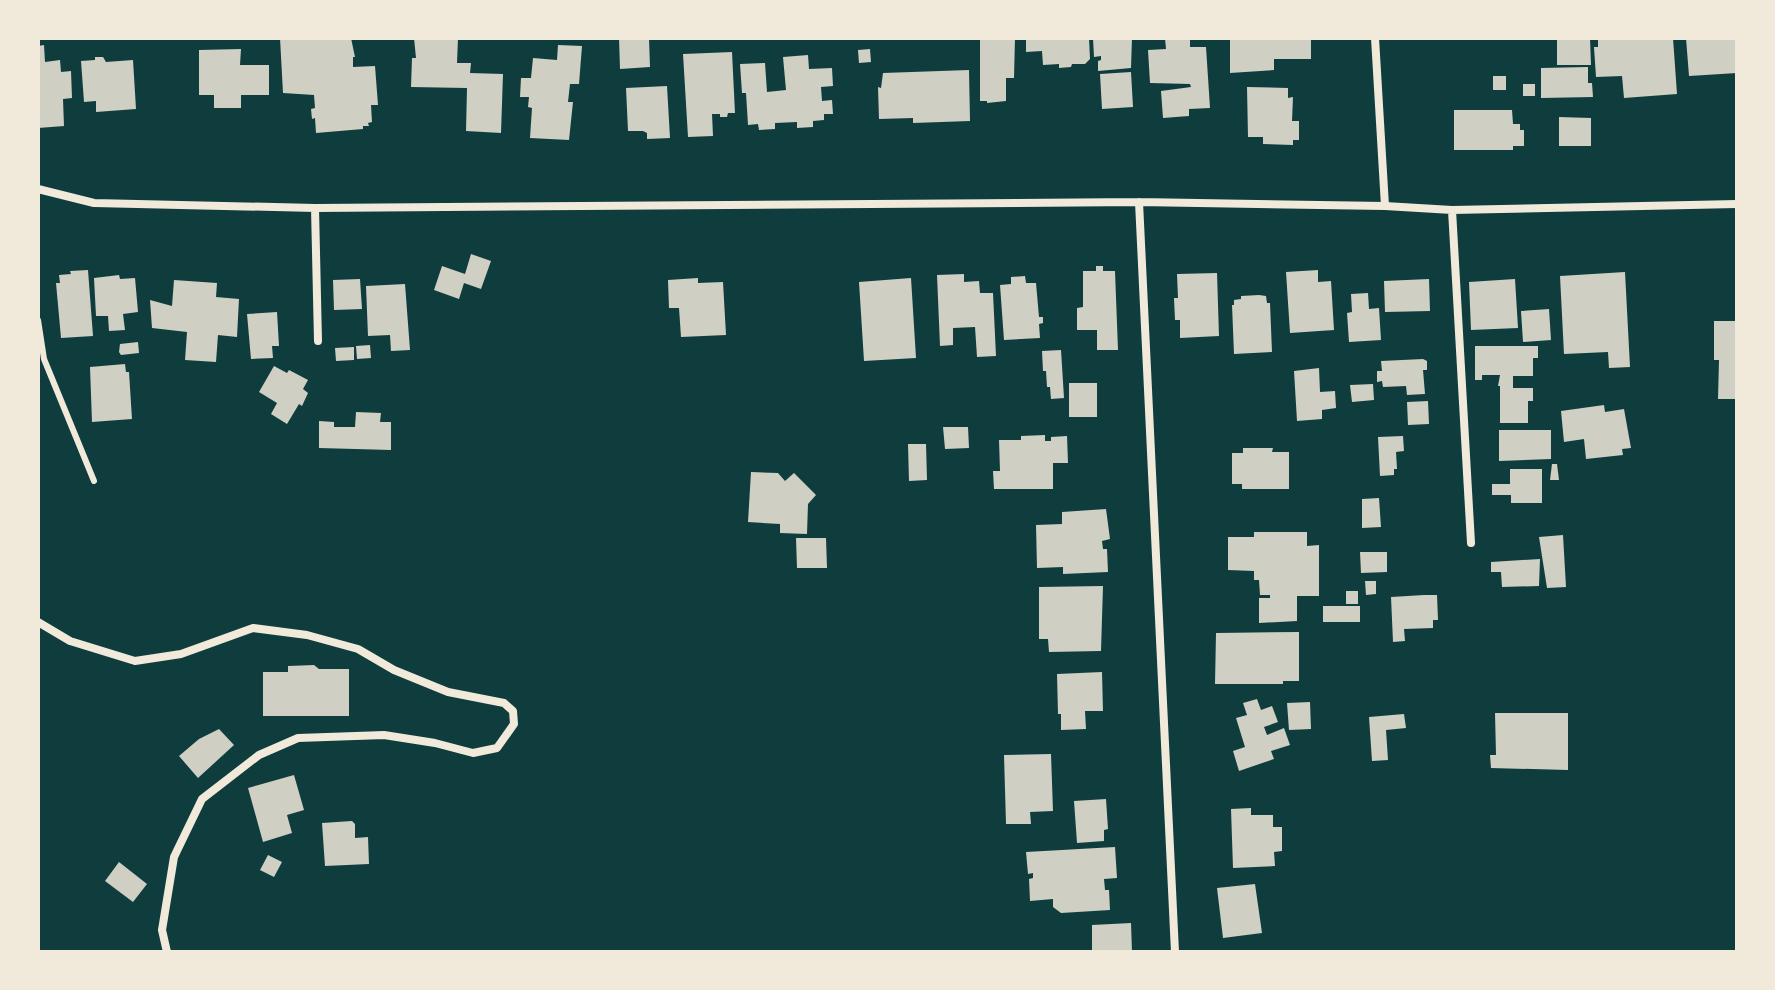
<svg xmlns="http://www.w3.org/2000/svg" width="1775" height="990" font-family="Roboto,sans-serif">
<style>
.building{fill:#cfcfc3}
.lines{fill:none;stroke-linecap:round;stroke-linejoin:round}
.service{stroke:#f1e9da;stroke-width:6}
.minor{stroke:#f1e9da;stroke-width:8}
</style>
<rect width="100%" height="100%" fill="#0f3d3e"/>
<!-- building -->
<path class="building" d="M280 38H351L355 57H353V67L375 66 378 105H371L372 122 368 123 369 126H363V129L316 133 315 118 312 119 311 109 315 108 314 95 283 93Z
M414 38H458L457 63H471L470 73 503 74 501 133 466 131 467 88 411 87 412 58H416Z
M619 38H649L650 67 620 69Z
M980 38H1015L1014 78H1006V101L987 103V101H980Z
M1026 38H1089L1090 59 1085 64H1072L1071 67 1059 68V64L1043 65 1042 51 1026 52Z
M1093 38H1132L1131 68 1098 71V61L1101 60V56L1094 57Z
M1165 38H1190V47H1206L1210 108 1189 109V116L1163 118 1161 91 1191 87 1190 84 1150 83 1148 50 1166 49Z
M1230 38H1311V59H1274V70L1230 73Z
M1557 38H1590L1591 65H1557Z
M1598 38H1673L1677 94 1624 98 1622 76 1596 77 1594 47H1598Z
M1686 38H1737V73L1689 76Z
M44 45 45 62 60 60 61 72 71 71 72 98 63 99 64 126 38 128V46Z
M558 45 582 46 579 84H570L568 102H573L569 140 530 138 532 108 528 107 529 97H520L521 78H531L533 58 557 60Z
M241 49 240 65H269V95H241V108H214V95H199V50Z
M870 49 871 62 859 63 858 50Z
M732 52 735 113H728L727 117H720V114H712L713 136 688 137 683 54Z
M808 55 809 69 832 68 833 86 821 87 822 101 832 100 833 114H824V120L813 121V127L797 128V122L775 123V129L759 130 758 124 748 125 746 93H742L740 64 765 63 767 92 786 90 783 57Z
M95 57H103L106 62 133 60 136 109 96 112V101L84 102 81 61 95 60Z
M1588 67V83H1592L1593 97 1541 98V68Z
M969 70 970 121 913 123V118L879 119 878 87 881 88 883 73Z
M1131 72 1133 107 1102 109 1100 74Z
M1493 76H1506V90H1493Z
M1523 84H1535V96H1523Z
M667 86 670 138 647 139V133L643 131H628L626 88Z
M1247 87 1288 88V98L1293 97 1292 121H1299V140H1293V145L1263 144V137H1248Z
M1454 110H1512L1513 124H1520V130H1524V146H1513V150H1454Z
M1559 117 1591 118V146H1559Z
M471 254 491 261 481 289 464 283 459 299 434 290 442 266 465 274Z
M1096 266H1103V271H1115L1118 350H1097V330H1077V308L1083 307V271H1096Z
M88 270 93 336 61 338 56 283H60L59 275 71 274 70 271Z
M1318 270V282L1331 281 1334 330 1290 333 1286 272Z
M1625 272 1630 367 1609 368 1608 352 1564 354 1560 276Z
M1217 273 1219 336 1180 338V320H1175L1174 298H1178L1177 274Z
M964 274V282L979 281 980 293H993L996 356 977 357 975 327 953 328V345L940 346 937 275Z
M119 275 120 279 135 278 138 312 123 314 125 330 109 331 108 316H96L94 278Z
M1025 276 1026 283H1036L1039 317H1043V323L1039 324 1040 338 1004 340 1000 285 1011 284V277Z
M698 278V283L723 282 726 335 681 337 679 308H669L668 280Z
M911 278 916 358 864 361 859 282Z
M360 279 362 309 334 310 333 280Z
M1429 279 1430 311 1385 312 1384 281Z
M1515 279 1518 328 1471 330 1469 282Z
M174 280 217 283 216 297 239 299 237 337 218 335 216 362 185 360 187 332 152 328 150 300 172 306Z
M405 284 410 350 391 351 390 335 368 336 366 286Z
M1368 293 1369 309 1379 308 1381 340 1349 342 1347 313 1352 312 1351 294Z
M1259 295 1266 296 1267 303H1270L1272 352 1234 354 1232 305H1234V300L1241 299V296Z
M1549 309 1551 340 1523 342 1521 311Z
M277 312 279 346H272L273 358 251 359 247 314Z
M1714 321H1737V399H1718L1719 360H1714Z
M138 342 139 353 121 355 119 352 120 344Z
M370 345 371 358 357 359 356 346Z
M1475 346H1538V358H1533V376H1513V388H1533V401H1528V423H1500V386H1498L1500 375H1482V380H1475Z
M354 347V360L336 361 335 348Z
M1061 350 1064 398 1051 399 1050 387H1047L1046 371H1043L1042 351Z
M1423 359 1427 361V370H1423L1425 394 1407 395 1406 386 1383 387 1382 381 1377 382V371H1382L1381 361Z
M125 364 126 372H129L132 419 92 422 90 367Z
M274 366 287 373 289 370 308 380 303 389 308 393 302 406 299 404 287 424 271 414 277 403 259 392Z
M1319 368 1320 392 1335 391 1336 408 1322 410V419L1297 421 1294 371Z
M1069 383H1097V417H1069Z
M1373 384 1374 400 1352 402 1350 385Z
M1428 401 1429 424 1408 425 1407 402Z
M1604 405 1605 412 1624 409 1631 448 1622 449 1623 455 1586 459 1584 439 1564 442 1561 411Z
M356 412 381 413 380 422H391V450L319 448V421L334 422V427H355Z
M943 427H968L969 448 945 449Z
M1499 430H1551V459L1499 461Z
M1045 435V441H1051V437L1067 436 1068 463H1053V489H994L993 471H1000L999 440H1021V436Z
M1403 436 1404 451 1396 452 1397 469H1394V475L1380 476 1378 437Z
M908 444H926L927 480 909 481Z
M1243 448H1273L1272 452H1289V489H1242V484H1232V453H1243Z
M1552 464H1557L1559 480H1550Z
M1510 469H1542V503H1511V495H1492V484H1510Z
M751 472 778 473 785 481 794 473 816 495 808 504 807 534 780 533V524L748 522Z
M1379 498 1381 527 1362 528V499Z
M1106 509 1110 539 1102 541 1103 549H1107L1108 572 1063 574V567L1037 568 1036 525 1062 524V512Z
M1254 532H1307V546L1319 545V596H1297V621L1259 623V598H1270V595H1260L1259 580H1254V571L1228 570V537H1254Z
M1563 535 1566 587 1547 588 1539 537Z
M796 538H826L827 568H797Z
M1360 552H1387V572L1361 573Z
M1540 559 1539 586 1502 587 1501 572H1491V562Z
M1365 581H1376V594L1366 595Z
M1103 586 1101 651 1049 652 1048 639H1039V587Z
M1346 591H1358V604H1346Z
M1424 595H1437L1438 620H1433V628L1404 629 1405 641 1393 642 1391 597Z
M1323 606H1360V622H1323Z
M1299 632V681H1283V684H1215L1216 633Z
M314 665 319 669H349V716H263V672H288V666Z
M1102 672 1103 711H1085L1086 729 1061 730V714H1058L1057 674Z
M1257 699 1261 710 1272 706 1278 722 1264 727 1267 735 1284 728 1290 745 1271 751 1274 759 1239 771 1233 751 1245 747 1236 718 1247 715 1243 703Z
M1310 702 1311 729 1289 730 1287 703Z
M1495 713H1568V770L1491 768 1490 755H1496Z
M1404 714 1406 728 1386 730 1388 760 1372 761 1369 717Z
M219 729 234 745 198 778 179 756 199 739Z
M1051 754 1053 811 1030 812 1031 824H1006L1004 755Z
M294 775 304 810 287 815 292 833 263 842 248 788Z
M1106 799 1108 829 1104 830V841L1077 843 1074 801Z
M1251 808V815H1273V827H1282V851L1274 852 1275 866 1233 868 1231 809Z
M352 821 355 824V838L368 837 369 864 325 866 322 823Z
M1115 847 1117 878 1104 879 1105 890H1109L1110 910 1061 913 1053 907V899L1030 901 1029 879 1033 878V873L1028 874 1026 852Z
M268 855 282 862 274 877 260 870Z
M119 862 147 884 133 902 105 881Z
M1255 884 1262 933 1223 938 1217 888Z
M1131 923 1132 952H1092V925Z"/>
<g class="lines">
<!-- service -->
<path class="service" d="M38 320 44 359 94 481"/>
<!-- minor -->
<path class="minor" d="M1375 38 1385 206
M38 189 94 203 315 208 1139 202 1385 206 1452 210 1737 204
M1139 202 1175 952
M315 208 318 341
M1452 210 1471 543
M38 622 70 641 135 661 181 654 253 628 307 635 358 649 394 670 448 692 504 703 513 711 514 724 497 748 473 753 435 743 384 735 298 738 259 755 202 799 174 857 162 930 167 952"/>
</g>
<!-- border -->
<rect width="1775" height="990" fill="none" stroke="#f1e9da" stroke-width="80"/>
</svg>
